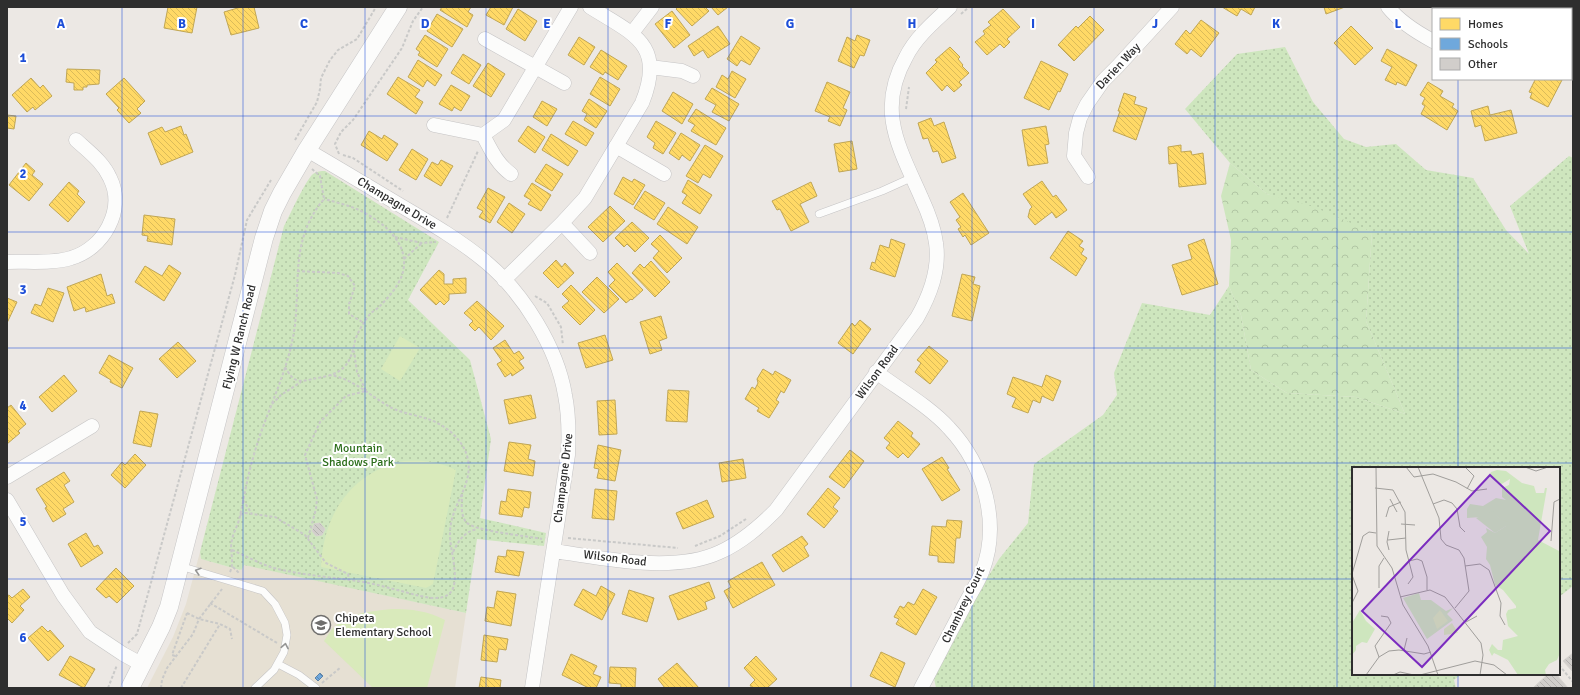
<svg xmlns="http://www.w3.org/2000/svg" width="1580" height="695" font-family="Signika,sans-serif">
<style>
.education{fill:#e6e0d3}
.grass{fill:url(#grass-dots)}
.forest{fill:url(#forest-crowns)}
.pitch{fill:#d9eabb}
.homes{fill:url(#homes-back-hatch);stroke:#c0a655}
.schools{fill:url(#schools-back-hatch);stroke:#5c83a8}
.building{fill:url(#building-back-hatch);stroke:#d7d4d0}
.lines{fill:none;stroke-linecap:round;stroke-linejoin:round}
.service-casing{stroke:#c5c4c5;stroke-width:8}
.minor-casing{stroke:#c5c4c5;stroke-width:15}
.tertiary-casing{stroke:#c5c4c5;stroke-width:19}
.path{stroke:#c9c9c8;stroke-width:2;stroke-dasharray:3 2;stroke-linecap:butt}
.service{stroke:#fcfcfb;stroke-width:7}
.minor{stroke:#fcfcfb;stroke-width:14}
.tertiary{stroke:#fcfcfb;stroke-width:18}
.oneway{stroke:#959594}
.grid{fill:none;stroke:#1d4ed8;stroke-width:1;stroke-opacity:0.55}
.labels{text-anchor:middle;stroke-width:4;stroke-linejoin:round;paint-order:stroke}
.street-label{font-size:12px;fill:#2e2e2e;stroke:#fff}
.park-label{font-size:12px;fill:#2c6e1b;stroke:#fff}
.poi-label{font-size:12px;fill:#2e2e2e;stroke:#fff;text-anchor:start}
.inset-road{fill:none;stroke:#a09e9b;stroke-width:1}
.view{fill:#7b2cbf;fill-opacity:0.15;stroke:#7b2cbf;stroke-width:2}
.inset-edge{fill:none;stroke:#2e2e2e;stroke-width:2}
.grid-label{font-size:13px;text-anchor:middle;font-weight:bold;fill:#1d4ed8;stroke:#fff;stroke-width:4;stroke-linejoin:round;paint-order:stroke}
</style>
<defs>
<pattern id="grass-dots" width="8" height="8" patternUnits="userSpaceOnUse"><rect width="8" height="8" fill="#cee6be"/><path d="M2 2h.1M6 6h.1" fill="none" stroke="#b1c6a4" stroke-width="1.8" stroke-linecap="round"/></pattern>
<pattern id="forest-crowns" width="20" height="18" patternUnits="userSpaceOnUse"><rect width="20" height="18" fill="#cee6be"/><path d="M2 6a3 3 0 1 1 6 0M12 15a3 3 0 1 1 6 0" fill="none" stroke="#b1c6a4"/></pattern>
<pattern id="homes-back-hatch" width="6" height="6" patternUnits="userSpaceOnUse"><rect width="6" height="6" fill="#ffd966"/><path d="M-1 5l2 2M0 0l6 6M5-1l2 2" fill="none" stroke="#dbbb59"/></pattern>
<pattern id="schools-back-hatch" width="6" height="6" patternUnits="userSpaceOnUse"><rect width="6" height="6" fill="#6fa8dc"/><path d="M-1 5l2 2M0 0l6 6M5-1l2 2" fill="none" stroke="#5c89b3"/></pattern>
<pattern id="building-back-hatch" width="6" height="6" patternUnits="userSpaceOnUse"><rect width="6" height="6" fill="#d1cecb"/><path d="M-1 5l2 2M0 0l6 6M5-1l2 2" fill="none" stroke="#b4b1af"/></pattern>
</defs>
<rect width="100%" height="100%" fill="#ece8e4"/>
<!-- education -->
<path class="education" d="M200 552 201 559 240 570 242 569 243 564 466 613 455 688H147L173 637 186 604Z"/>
<!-- grass -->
<path class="grass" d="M1567 7H1573V56L1571 53V9H1566Z
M1285 47 1313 102 1344 139 1366 147 1396 144 1426 170 1473 178 1506 230 1529 254 1510 206 1569 156 1573 158V586L1559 597V468H1353V674H1462L1454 680 1456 688H936L932 668 999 559 1028 523 1034 464 1103 415 1117 395 1114 373 1142 303 1210 315 1229 286 1241 315 1251 370 1287 393 1356 397 1405 414 1366 321 1372 232 1267 194 1230 163 1185 109 1237 54Z
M325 171 439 242 408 300 470 360 491 439 480 518 546 533 544 546 477 539 466 613 244 565 242 569 240 570 201 559 200 552 284 226C290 215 305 181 313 174 317 171 321 171 325 171Z"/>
<!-- forest -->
<path class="forest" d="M1230 163 1267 194 1314 207 1372 232 1366 321 1405 414 1356 397 1287 393 1251 370 1241 315 1229 286 1231 240 1221 196Z"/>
<!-- pitch -->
<path class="pitch" d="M400 336 420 348 400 381 381 369Z
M404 461C425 460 437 461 456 470L433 584 426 588 321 567C323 515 351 472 404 461Z
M392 609C412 609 428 611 445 620L427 688H373L324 641C328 635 332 628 338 624 353 612 375 611 392 609Z"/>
<!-- homes -->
<path class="homes" d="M168 7H197L192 33 164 28Z
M241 7H254L259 28 231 35 224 12Z
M442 7H471L468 12 473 15 467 27 440 10Z
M491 7H513L504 25 486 15Z
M678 7H705L709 11 692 26 676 9Z
M711 7H728L718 15Z
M1222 7H1255L1251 15 1241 9 1237 16Z
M1324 7H1345L1326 14Z
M1457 7H1489L1488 9H1457Z
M518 9 537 21 525 41 506 29Z
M1003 9 1020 27 1007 39 1010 42 1004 48 1000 44 987 55 975 42 985 34 983 31 991 25 988 22Z
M672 11 690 35 674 48 655 24Z
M437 14 463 29 452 47 427 31Z
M1090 16 1104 30 1074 61 1058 45 1076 26 1078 28Z
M1201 20 1219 33 1201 57 1191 49 1187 54 1175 44 1186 30 1190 34Z
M718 26 730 44 708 58 703 50 694 56 688 46Z
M1351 26 1373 48 1355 65 1334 43Z
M425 35 448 49 437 67 418 55 420 52 416 49Z
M857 35 870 40 864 56 860 55 854 68 838 61 847 37 855 41Z
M741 36 760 48 750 65 741 60 737 66 727 59Z
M579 37 595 47 584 65 568 55Z
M950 47 960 57 958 59 963 65 962 66 969 73 959 82 962 85 954 92 947 85 942 91 926 73 937 62 935 60Z
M1387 49 1417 65 1406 86 1397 82 1396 85 1385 80 1392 67 1381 61Z
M601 50 627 66 618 80 605 72 603 75 590 67Z
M463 54 481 65 469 84 451 73Z
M418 60 442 75 435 86 427 80 423 87 408 77Z
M1041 61 1068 74 1060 92 1058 91 1049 110 1024 98Z
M488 63 505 74 491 97 473 86Z
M67 69 100 70 99 84 87 85V87H83V90H74V83L66 82Z
M732 71 746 79 735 98 716 87 722 75 728 79Z
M398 77 420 90 415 97 423 102 416 114 387 94Z
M600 77 620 89 610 106 590 94Z
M31 78 40 88 43 85 52 96 35 110 33 107 27 112 12 95Z
M124 78 145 101 137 109 141 113 129 123 117 110 119 108 106 94Z
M1532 79 1562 80 1548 107 1530 98 1532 93 1529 92 1535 80Z
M827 82 850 92 843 108 847 110 840 126 828 121 830 117 815 111Z
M1428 82 1443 91 1440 96 1454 104 1452 107 1458 111 1447 130 1421 114 1425 106 1422 104 1425 98 1420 95Z
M451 85 470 96 461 111 454 107 452 111 439 104Z
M712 88 739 104 729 121 712 112 716 105 705 99Z
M673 92 693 104 682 124 662 111Z
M1124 93 1136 97 1134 104 1147 108 1136 140 1113 131 1120 111H1118Z
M589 99 607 111 596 128 584 120 587 114 582 111Z
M542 101 557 109 547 126 533 117Z
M1488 106 1490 115 1511 110 1517 133 1485 141 1481 125 1475 127 1471 111Z
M696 109 726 128 716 145 691 131 695 125 688 121Z
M7 115 16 116 14 129 7 128Z
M931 118 934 126 944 122 956 158 942 163 938 151 933 152 928 138 923 139 918 123Z
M573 121 594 133 586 146 565 134Z
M656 121 676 133 663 154 653 148 655 143 647 137Z
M181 126 184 135 186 134 193 152 161 165 148 133 162 127 165 132Z
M528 126 545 137 535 153 518 141Z
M1046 126 1049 144 1045 145 1048 163 1028 166 1022 130Z
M369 131 382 139 384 135 398 144 387 161 361 145Z
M681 133 700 145 690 161 682 155 679 160 669 153Z
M551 134 578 151 568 166 542 150Z
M852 141 857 169 839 172 834 144Z
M705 145 723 156 710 178 703 174 698 183 686 176Z
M1181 145V152L1191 151 1192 155 1203 153 1206 184 1179 187 1177 163 1169 164 1168 147Z
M412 149 428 159 416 180 399 170Z
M441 160 453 166 441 186 424 176 432 162 438 165Z
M26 163 35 171 32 175 43 184 29 201 9 185Z
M546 164 563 174 552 191 535 181Z
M623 177 632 182 634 179 645 185 633 205 614 194Z
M688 180 712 195 700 214 682 203 687 195 682 192Z
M1042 181 1053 197 1056 195 1067 210 1056 218 1052 212 1035 225 1028 217 1030 209 1032 207 1023 194Z
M69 182 79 191 77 194 85 202 68 222 49 205Z
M811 182 817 196 800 204 809 222 791 231 780 209 777 210 772 201Z
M532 183 551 195 541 211 528 204 531 200 524 196Z
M488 188 505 197 490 223 479 217 483 211 477 208Z
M645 191 665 203 654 220 634 208Z
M963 193 989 233 971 245 965 235 963 237 958 229 961 227 956 220 960 217 950 202Z
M509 203 525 214 512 233 497 222Z
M610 206 625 221 603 242 588 227Z
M668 207 698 227 687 244 657 224Z
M144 215 175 219 172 245 147 241 148 236 142 235Z
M632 222 649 238 635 252 627 244 624 247 615 238Z
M1068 231 1083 241 1079 246 1084 249 1081 254 1087 258 1076 276 1050 258Z
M660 235 682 258 667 273 653 258 659 251 651 244Z
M891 239 905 244 895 277 870 269 872 262 875 263 880 245 889 248Z
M1204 239 1218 284 1182 295 1172 265 1192 259 1188 245Z
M556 260 562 267 565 263 574 273 558 288 543 273Z
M651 261 670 282 655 297 632 273 640 264 644 268Z
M617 263 643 290 632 300 631 299 626 303 609 286 615 280 608 272Z
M169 265 181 273 164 301 135 282 145 266 162 276Z
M439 270 444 274V284H453V279L466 278V293L449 294V300L444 305 440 301 436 305 420 290Z
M101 274 107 296 112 294 115 303 86 312 85 307 74 311 67 287Z
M962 274 975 277 973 284 980 286 972 321 952 316Z
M597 277 619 299 604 313 582 292Z
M571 285 595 310 580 325 562 307 569 301 562 294Z
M48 288 64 293 53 322 31 313 35 304 41 306Z
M7 298 17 302 7 323Z
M477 301 504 326 491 340 479 327 475 331 469 325 473 321 464 313Z
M661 316 667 338 659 341 662 350 650 354 640 322Z
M860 320 871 329 853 354 838 343 852 323 855 326Z
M605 335 613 360 586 368 578 343Z
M505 340 514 354 519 351 524 358 519 361 524 368 512 376 511 373 505 377 497 364 502 361 493 348Z
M178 342 196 361 177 378 159 359Z
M929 346 948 361 930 384 915 372 921 363 917 360Z
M109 355 133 368 122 388 110 382 111 380 99 373Z
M763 369 773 375 775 371 791 380 784 393 781 391 776 400 779 402 769 418 757 411 759 408 745 399 752 387 755 389 758 383 757 379Z
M64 375 77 391 52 412 39 397Z
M1046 375 1061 381 1053 401 1042 396 1040 403 1033 400 1028 413 1012 407 1016 398 1007 394 1013 377 1042 387Z
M668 390 689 391 687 422 666 421Z
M531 395 536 418 509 424 504 400Z
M615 400 617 434 599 435 597 401Z
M11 405 26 424 18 431 20 433 7 444V408Z
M140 411 158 414 151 447 133 443Z
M898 421 913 433 911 436 920 444 908 458 903 453 898 458 886 448 890 443 884 438Z
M509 442 531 445 528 459 535 461 533 476 504 471Z
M598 445 621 450 615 481 597 478 599 469 594 468Z
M850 450 864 461 844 488 829 477Z
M135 454 146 465 125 488 111 475 122 462 125 465Z
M942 457 949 468 947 469 960 490 942 501 922 469Z
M743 459 746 478 722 482 719 463Z
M64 472 70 481 64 485 74 502 63 509 66 514 53 522 45 508 47 507 36 489Z
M828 488 840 498 833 507 838 511 824 528 807 514Z
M508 489 531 492 529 508 524 507 522 517 499 514 501 501 506 502Z
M595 489 617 491 614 520 592 518Z
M707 500 714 517 683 529 676 513Z
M947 520 962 521 960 538H956L954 563 938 562V556L929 555 932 526 946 527Z
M86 533 94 547 98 545 103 553 81 567 68 544Z
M802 536 808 544 804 547 809 556 783 572 772 555Z
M507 550 524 552 519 576 495 572 498 556 506 557Z
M762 562 775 585 733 608 724 591 731 587 728 581Z
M116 568 134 586 117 603 109 596 106 598 96 589Z
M709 582 715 598 705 602 707 609 678 620 669 596Z
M601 586 615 594 602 620 574 605 583 589 596 596Z
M23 589 30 597 20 606 24 610 12 623 7 618V596L9 595 12 598Z
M923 589 937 597 916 635 896 624 899 619 894 617 900 606 904 608 908 602 914 605Z
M629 590 654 598 647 622 622 614Z
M497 591 516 594 511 626 485 621 487 607 494 608Z
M42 626 48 632 50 630 64 646 48 661 28 638Z
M484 635 508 639 506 650 499 649 497 662 481 660Z
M881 652 905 663 895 687 870 676Z
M571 654 597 666 593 674 601 677 596 688H589L562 675Z
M70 656 95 669 84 688 59 675Z
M756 656 777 679 767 688H752L750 685 755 680 744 668Z
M677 663 699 688H665L658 679Z
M610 667 636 668 635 688H621V684L609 683Z
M481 677 501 680 500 688H479Z"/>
<!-- schools -->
<path class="schools" d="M320 673 323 676 318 681 315 678Z"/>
<!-- building -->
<path class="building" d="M320 523 325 529 322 535 316 536 312 531 314 524Z
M1573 653V672L1563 661Z
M1548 674H1556L1568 688H1533Z"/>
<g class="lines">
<!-- service casing -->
<g class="service-casing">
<path id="service" d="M819 214 882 191 913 177
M180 566 263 591 275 604 285 623 287 635 284 652 274 670 255 688
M278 664 299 675 316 688"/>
</g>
<!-- minor casing -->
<g class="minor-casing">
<path id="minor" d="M1388 7C1400 22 1416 32 1433 41
M632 33 652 7
M485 39 564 83
M650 67 682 71 693 76
M434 125 483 135 504 120 571 7
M483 135C491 150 497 164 511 174
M616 146 664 174
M307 150C340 169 371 188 403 207 432 224 461 241 486 262 523 293 557 347 565 395 569 415 569 435 568 455L532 688
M1088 177 1074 156 1076 133 1080 118 1087 104 1103 81 1118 66 1172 7
M562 223 590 253
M7 262C26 261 53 264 71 258 103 249 126 210 110 178 103 162 89 152 76 140
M504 280 562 223 585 198 642 103C666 44 633 34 590 7
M876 372C899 389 930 407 949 428 984 465 1001 523 982 572 977 585 968 597 962 610 948 636 935 662 921 688
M7 477 92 426
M7 500 63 595 90 632 123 654 143 665
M554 551C604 558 673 574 720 552 742 542 759 527 776 510L917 318C930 295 940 270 936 243 934 227 928 212 921 197 899 147 876 110 906 57 916 37 934 22 950 7"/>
</g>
<!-- tertiary casing -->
<g class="tertiary-casing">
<path id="tertiary" d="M130 688 161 627 169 607 264 238 273 211 282 193 307 150 398 7"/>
</g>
<!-- path -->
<path class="path" d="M961 14 969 7
M906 109 909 87
M295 140 317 102 320 89 321 78 330 60 338 50 357 39 376 7
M339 154 335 144 341 132 353 120 402 48 413 21 423 7
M343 155 353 158 403 191
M447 218 478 151
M395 237 422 243 436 242
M404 259 422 243
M297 271 338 273 348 276 355 286 349 304V314L364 323
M535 296 547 303 561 327 563 345
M285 367C293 381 297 383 312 379 322 377 335 376 343 368 351 361 353 350 355 341 358 331 364 322 370 314 373 311 377 309 379 307 387 299 395 290 400 280 415 248 386 223 359 210 348 205 335 202 324 199
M272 404 281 395 301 382
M462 494C462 503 460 514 466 522 473 531 528 536 542 539
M243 500 252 514
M240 515 245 513 275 517 305 535 326 563 348 574 349 580
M308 538 316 509 317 499 305 455 320 422 346 396 366 391 357 372 354 351
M568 538 678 548
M695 546 720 536 746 519
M232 550C246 556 260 564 274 568 301 575 330 577 357 581 377 584 397 590 416 595 425 597 441 601 449 594 462 583 449 548 450 533 450 506 473 486 468 460 465 441 446 425 428 419 416 415 401 413 390 407 370 396 353 378 329 375
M453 552C459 540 464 532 477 529
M233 567 240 574
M230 572C235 561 229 550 232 540 233 533 237 527 239 520 244 499 247 478 253 458 265 413 289 372 295 325 300 279 291 238 324 199L320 176 312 169
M210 603 277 643
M187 613 199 619 220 624
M128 643 137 634 235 275 247 220 271 180
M175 656 172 655 187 613
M1559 665 1573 682
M322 683 341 667
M108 688 117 665
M161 688 162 680 167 668 193 634 199 619 222 589
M181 688 220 624 230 629 232 639"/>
<!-- service -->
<use href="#service" class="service"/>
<!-- minor -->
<use href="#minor" class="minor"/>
<!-- tertiary -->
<use href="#tertiary" class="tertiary"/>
</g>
<!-- one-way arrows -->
<defs><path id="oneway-chevron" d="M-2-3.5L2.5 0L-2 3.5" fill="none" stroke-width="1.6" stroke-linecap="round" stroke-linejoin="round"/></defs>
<g class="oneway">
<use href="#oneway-chevron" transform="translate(198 571) rotate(-163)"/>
<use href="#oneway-chevron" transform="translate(285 646) rotate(-79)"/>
</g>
<!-- grid -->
<path class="grid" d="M122 7V688M243 7V688M365 7V688M486 7V688M608 7V688M729 7V688M851 7V688M972 7V688M1094 7V688M1215 7V688M1337 7V688M1458 7V9M1458 79V468M7 116H1573M7 232H1573M7 348H1573M7 463H1573M7 579H1353M1559 579H1573M1458 674V688"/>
<!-- icons -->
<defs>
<g id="school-ring" transform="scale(1)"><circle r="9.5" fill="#fff" stroke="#706f6e" stroke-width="1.5"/><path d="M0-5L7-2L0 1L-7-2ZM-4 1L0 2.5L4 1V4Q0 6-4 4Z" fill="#706f6e"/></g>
</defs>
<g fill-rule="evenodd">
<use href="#school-ring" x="321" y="625"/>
</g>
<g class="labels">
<!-- street labels -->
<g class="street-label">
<text transform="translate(1118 66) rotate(-47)" y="4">Darien Way</text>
<text transform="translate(397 203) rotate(31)" y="4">Champagne Drive</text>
<text transform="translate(239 337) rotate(-76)" y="4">Flying W Ranch Road</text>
<text transform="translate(877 372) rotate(-54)" y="4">Wilson Road</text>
<text transform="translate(563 478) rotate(-83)" y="4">Champagne Drive</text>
<text transform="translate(615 558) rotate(7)" y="4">Wilson Road</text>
<text transform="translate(963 605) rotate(-64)" y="4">Chambrey Court</text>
</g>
<!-- park labels -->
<g class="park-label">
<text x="358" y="452">Mountain<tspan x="358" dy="14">Shadows Park</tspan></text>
</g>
<!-- poi labels -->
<g class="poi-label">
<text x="335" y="622">Chipeta<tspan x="335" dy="14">Elementary School</tspan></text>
</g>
</g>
<!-- overview -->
<g transform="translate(1352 467)">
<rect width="208" height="208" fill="#ece8e4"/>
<path d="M145 3 154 4 170 16 182 19 184 26H192L193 21H195L186 73 207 84 208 186 205 193 197 197 193 203 194 208H166L156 193 142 186 140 189 137 183 140 177 146 183H150L151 173 166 169 156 159 154 147 156 143 164 141V139L151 123 143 118 138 98 134 92 135 80 129 70 135 65 134 61 143 66 154 59 141 45 129 50 115 51V42L118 37 131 39 144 31 154 33 150 30V21L157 18 158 12 148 18 137 9 139 5ZM67 126 69 133H79L94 144 101 141 95 147 101 153 75 172 51 131ZM8 143 14 154 23 162 15 176 10 175 4 179V183L0 188V156Z" fill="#cee6be"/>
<path d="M141 44 148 52 159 56 143 66 124 51Z" fill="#cee6be"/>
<path d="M88 143 96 154 85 162 81 151ZM100 156 106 166 92 168V162Z" fill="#d9eabb"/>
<path class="inset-road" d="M24 0 25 79 40 101 51 138 76 179 86 208M54 0 62 10 81 7 104 15 120 24 135 22M66 0 87 51 89 72 94 78 107 83 112 91 117 124 103 141M113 0 122 9 115 22M173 0 184 4 196 0M23 21 41 23 53 45 54 83 61 110 56 117M38 32 45 45M81 37 92 33 100 36 105 42 108 60 113 65M34 50 37 40 49 35M49 57 63 58M36 73 54 71M199 74 202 35 208 32M37 83 35 75 37 64M57 94 65 92 70 94 75 110V123M113 99 128 97 137 103 149 136 148 149 153 158M0 107 11 69 17 65 24 66M0 108 6 124 0 136M27 121V99L32 91M48 130 78 123 93 130 129 176 131 188 128 208M114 155 125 149M52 183 55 171M27 190 23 179 39 156 36 150 29 149M14 208 27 190 37 184 47 183 72 187 79 185M41 208 48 205 62 208M68 208 123 194 142 198 155 208"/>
<path class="view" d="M138 8 198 64 70 200 10 144Z"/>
<rect width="208" height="208" class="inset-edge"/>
</g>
<g class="grid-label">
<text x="61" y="28">A</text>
<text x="182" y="28">B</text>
<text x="304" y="28">C</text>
<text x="425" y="28">D</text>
<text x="547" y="28">E</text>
<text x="668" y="28">F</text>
<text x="790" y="28">G</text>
<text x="912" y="28">H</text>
<text x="1033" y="28">I</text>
<text x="1155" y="28">J</text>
<text x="1276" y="28">K</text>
<text x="1398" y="28">L</text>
<text x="23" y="62">1</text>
<text x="23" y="178">2</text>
<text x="23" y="294">3</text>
<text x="23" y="410">4</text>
<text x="23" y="526">5</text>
<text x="23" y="642">6</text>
</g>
<!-- border -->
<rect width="1580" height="695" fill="none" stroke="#2e2e2e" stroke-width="16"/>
<!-- legend -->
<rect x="1432" y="8" width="140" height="72" fill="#ffffff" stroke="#ababab"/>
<rect x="1440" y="18" width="20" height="12" fill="#ffd966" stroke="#ababab"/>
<text x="1468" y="28" font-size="12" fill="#2e2e2e">Homes</text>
<rect x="1440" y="38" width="20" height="12" fill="#6fa8dc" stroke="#ababab"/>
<text x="1468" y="48" font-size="12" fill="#2e2e2e">Schools</text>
<rect x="1440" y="58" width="20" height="12" fill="#d1cecb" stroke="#ababab"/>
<text x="1468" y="68" font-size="12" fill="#2e2e2e">Other</text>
</svg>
